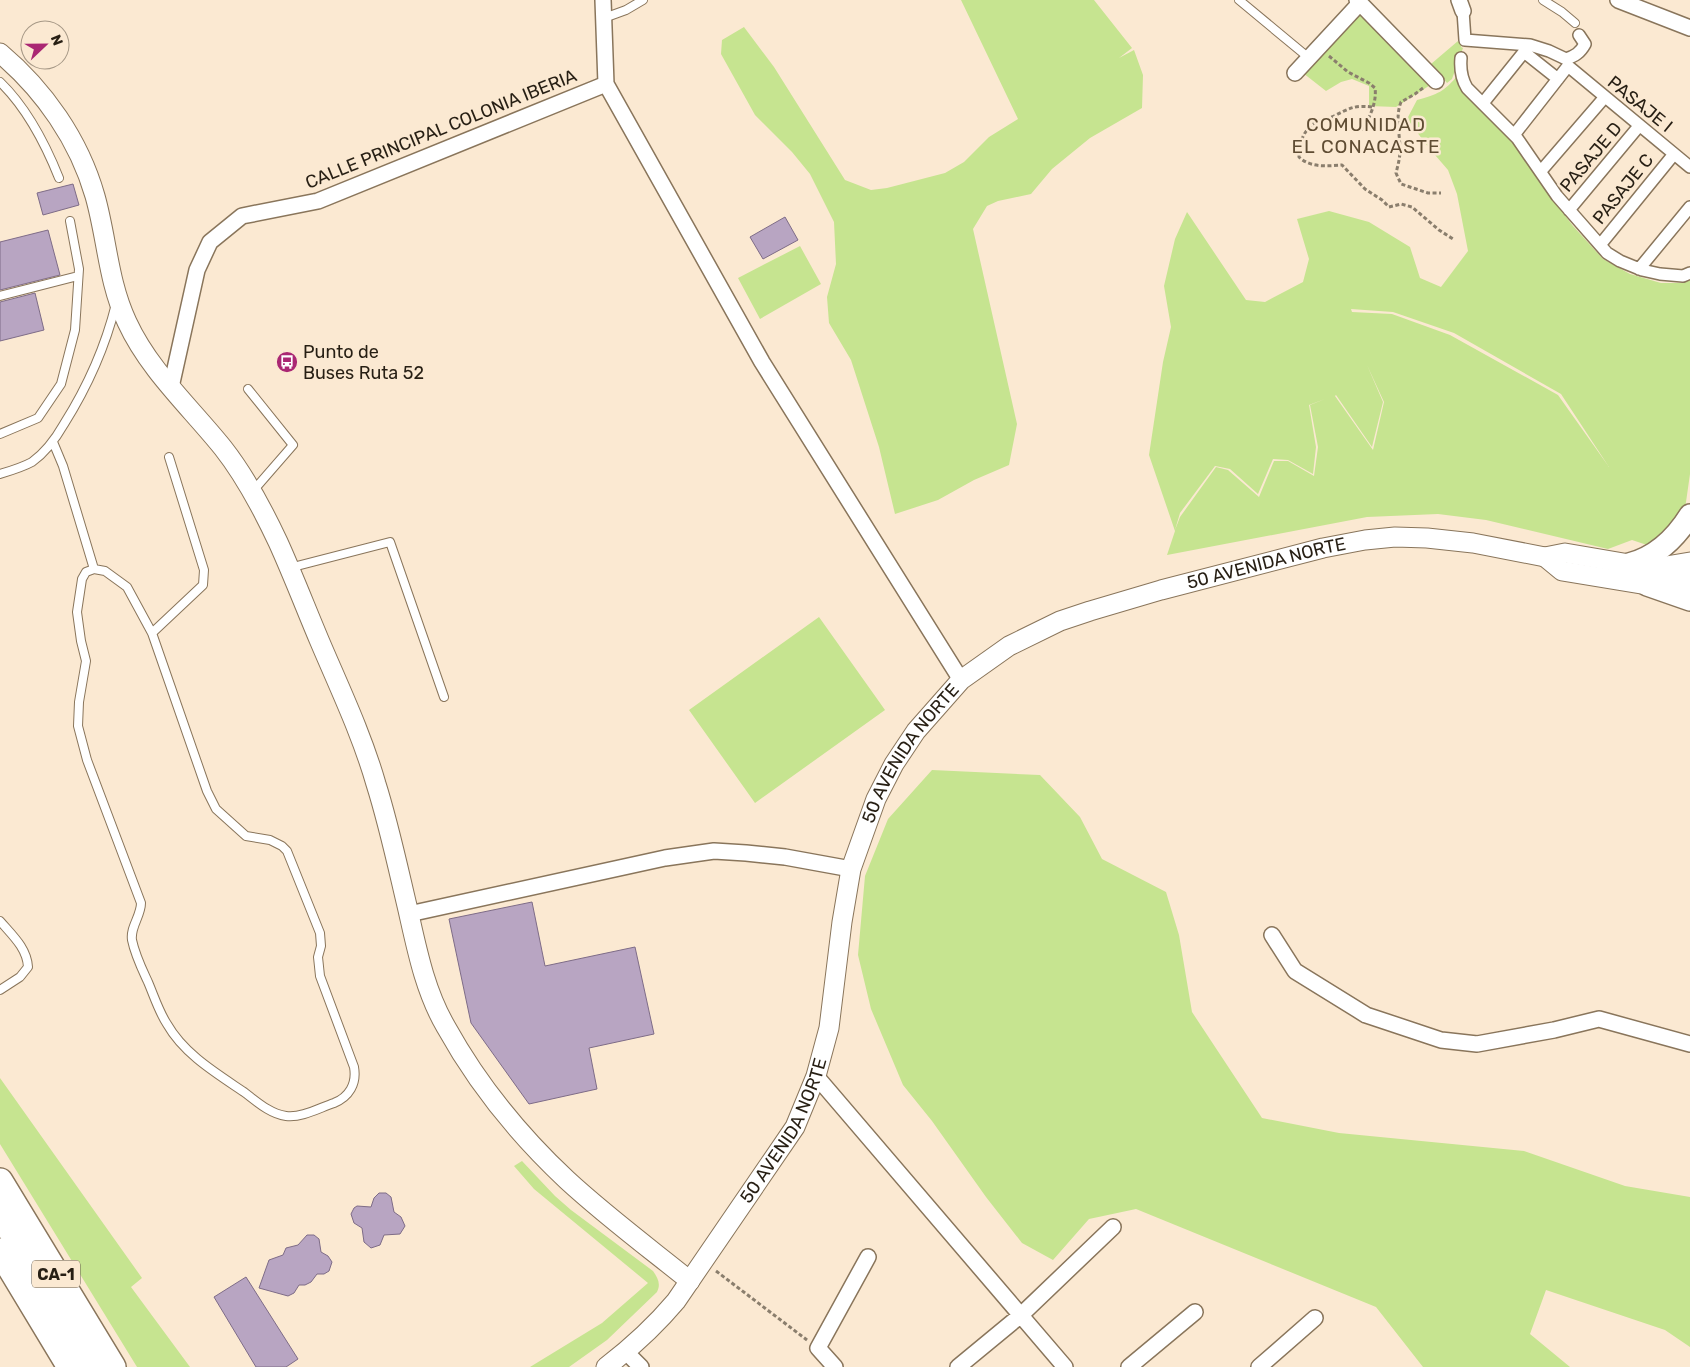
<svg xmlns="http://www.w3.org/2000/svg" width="1690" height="1367" font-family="Rubik,sans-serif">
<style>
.green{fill:#c6e490;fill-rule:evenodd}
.building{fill:#b8a5c2;stroke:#7e6c87}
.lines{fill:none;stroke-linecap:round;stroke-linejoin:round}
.service-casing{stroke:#89755b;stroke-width:10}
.pedestrian-casing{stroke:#89755b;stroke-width:14}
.minor-casing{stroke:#89755b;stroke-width:18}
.tertiary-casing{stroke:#89755b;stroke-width:21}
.secondary-casing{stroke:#89755b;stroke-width:24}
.primary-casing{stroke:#89755b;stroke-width:26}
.trunk-casing{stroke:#89755b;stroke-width:28}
.path{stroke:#8a7e6d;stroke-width:3;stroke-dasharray:4 2.5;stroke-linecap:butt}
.service{stroke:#fff;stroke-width:8}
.pedestrian{stroke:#fff;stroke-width:11}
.minor{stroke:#fff;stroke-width:15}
.tertiary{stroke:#fff;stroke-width:19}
.secondary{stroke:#fff;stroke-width:21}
.primary{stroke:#fff;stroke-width:24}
.trunk{stroke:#fff;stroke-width:25}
.labels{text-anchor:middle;stroke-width:5;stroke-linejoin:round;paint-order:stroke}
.shield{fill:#fbe9d2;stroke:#675c4d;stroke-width:1}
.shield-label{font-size:16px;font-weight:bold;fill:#271f14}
.street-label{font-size:18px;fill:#271f14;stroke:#fbe9d2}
.poi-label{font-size:18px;fill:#271f14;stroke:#fbe9d2;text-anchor:start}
.neighbourhood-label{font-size:19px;letter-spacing:1px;fill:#5f4c33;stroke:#fbe9d2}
</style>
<rect width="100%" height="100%" fill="#fbe9d2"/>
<!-- green -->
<path class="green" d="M961 0H1094L1132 48 1119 58 1134 50 1143 75 1142 108 1090 138 1052 169 1031 194 998 201 987 206 973 229 1017 424 1009 465 974 480 938 500 895 514 879 447 851 360 829 323 827 297 836 264 834 222 810 174 792 152 755 115 721 54 722 40 744 27 774 67 845 180 871 190 887 188 945 173 964 162 989 137 1018 119Z
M1358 13H1362L1435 82 1396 107 1369 106V86L1352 79 1341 82 1326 91 1303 73Z
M1458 41 1461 44V47L1463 48 1452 79 1447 83 1431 64Z
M1458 75 1512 140 1543 186 1573 226 1603 259 1630 274 1661 283H1681L1690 280V474L1686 502 1683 521 1675 531 1647 545 1632 540 1608 549 1486 520 1438 514 1367 517 1167 555 1175 531 1149 455 1163 362 1171 327 1164 286 1175 239 1187 212 1246 300 1265 302 1303 282 1309 259 1297 219 1329 211 1369 222 1410 247 1420 278 1441 287 1468 251 1457 194 1448 170 1429 148 1407 119 1417 100C1438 94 1444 92 1458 75ZM1351 309 1393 312 1454 333 1561 394 1609 467 1558 395 1450 335 1392 314 1352 312ZM1367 365 1384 402 1373 450 1335 396 1336 395 1372 447 1383 402ZM1325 399 1310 405 1318 447 1314 476 1288 461H1274L1259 497 1228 470 1216 467 1180 517 1175 530 1180 513 1215 466 1230 469 1258 494 1273 459 1288 460 1313 474 1316 447 1309 405Z
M800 246 821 284 760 319 738 278Z
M819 617 885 710 755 803 689 710Z
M932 770 1040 775 1080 817 1102 859 1166 892 1179 935 1192 1012 1262 1118 1339 1133 1524 1151 1625 1186 1690 1197V1347L1665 1330 1546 1290 1530 1334 1570 1367H1423L1376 1307 1136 1209 1089 1219 1053 1260 1022 1243 986 1197 932 1121 903 1085 871 1009 858 955 865 876 888 819Z
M0 1078 142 1278 131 1287 190 1367H137L0 1144Z
M522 1161 555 1196 571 1210 653 1271C658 1278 661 1284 657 1292L607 1340 569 1367H530L602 1323 648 1283 534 1189 514 1166Z"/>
<!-- building -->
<path class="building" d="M73 184 79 205 43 215 37 193Z
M785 217 798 240 763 259 750 237Z
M48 230 60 275 0 290V242Z
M35 293 44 330 0 341V302Z
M532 902 545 966 635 947 654 1034 589 1048 597 1089 529 1104 471 1023 449 919Z
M379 1193H386L391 1197 394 1212 401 1217 405 1226 400 1234 384 1235 380 1245 371 1248 364 1242 362 1228 354 1223 351 1214 354 1208 357 1206 371 1207 374 1198Z
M307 1235H314L319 1239 321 1252 328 1256 332 1262 329 1271 324 1274H317L311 1282 305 1285H299L294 1293 288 1296 259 1288 269 1260 283 1255 286 1248 298 1245Z
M246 1277 298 1359 286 1367H256L214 1297Z"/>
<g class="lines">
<!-- service casing -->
<g class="service-casing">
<path id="service" d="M1239 0 1309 58
M1543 0 1562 12 1575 23
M604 18 626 10 643 0
M0 82C27 108 45 143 59 178
M0 296 78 276
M248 389 293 445 253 491
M0 434 38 418 61 384 75 330 79 269 70 221
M53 442 63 466 94 569
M0 474C10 471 23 467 32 462 46 452 56 438 64 424 88 386 105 348 116 304
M289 568 390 542 444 697
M94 569 105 571 127 587 152 633 207 791 216 809 246 836 270 840 282 846 287 851 320 933 321 946 318 957 320 976 354 1067C357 1084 349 1097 334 1103 319 1108 302 1118 286 1116 270 1114 256 1101 244 1092 216 1073 184 1054 167 1024 159 1012 154 996 148 982 142 969 135 955 132 940 130 927 141 916 141 903L87 760 78 726 79 702 86 661 81 641 77 612 82 579 86 572Z
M152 633 203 585 204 570 169 457
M0 921C12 935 27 948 28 967L20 977 0 990"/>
</g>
<!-- pedestrian casing -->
<g class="pedestrian-casing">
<path id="pedestrian" d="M1463 11 1465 40 1530 45 1549 51 1566 59C1575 56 1580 53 1585 44L1579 35
M1461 58C1460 69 1461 78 1467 88L1517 138 1557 196 1607 253 1620 261 1642 270 1660 274 1683 276 1690 273
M1483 103 1524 52 1558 79
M1514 135 1568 66 1690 167
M1541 171 1604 98
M1569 210 1639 126
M1600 245 1674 154
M1639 269 1690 207"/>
</g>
<!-- minor casing -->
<g class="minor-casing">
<path id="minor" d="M603 0 606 84 762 362 961 680
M1357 0 1436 81
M1459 0 1463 11
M1618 0 1690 28
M1295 73 1360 3
M171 387 197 270 210 242 242 216 318 201 606 84
M409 914 665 858 714 851 746 853 785 857 851 869
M1272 935 1295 971 1366 1015 1441 1040 1477 1044 1554 1030 1599 1019 1690 1044
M816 1076 1065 1367
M626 1352 641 1367
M835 1367 818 1348 868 1257
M958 1367 1021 1315 1113 1227
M1129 1367 1195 1312
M1259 1367 1315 1318"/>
</g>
<!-- tertiary casing -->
<g class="tertiary-casing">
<g id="tertiary">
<path d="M0 53C44 90 79 140 95 196 107 238 108 282 127 322 149 370 190 407 223 448 245 476 263 510 278 542 293 575 306 609 320 642 340 689 362 735 376 784 389 825 398 868 408 910 417 950 425 991 446 1027 477 1083 520 1136 567 1180 606 1216 649 1248 690 1281"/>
<path d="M1545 557 1562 571 1647 585H1660L1690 580"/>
<path id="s1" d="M606 1367C632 1347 655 1326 676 1301L795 1127 816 1076 829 1028 842 922 851 869 876 799 894 764 916 731 961 680 1009 646 1060 621 1090 611 1161 590 1323 548 1365 540 1395 537 1427 538 1473 543 1545 557 1565 553 1647 567H1660L1690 562"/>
</g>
</g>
<!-- secondary casing -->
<g class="secondary-casing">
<path id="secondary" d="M1629 564C1656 557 1675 539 1690 515
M1647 585 1690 600"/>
</g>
<!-- primary casing -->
<g class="primary-casing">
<path id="primary" d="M0 1214 94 1367"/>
</g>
<!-- trunk casing -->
<g class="trunk-casing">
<path id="trunk" d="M0 1181 113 1367
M0 1251 70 1367"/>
</g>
<!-- path -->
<path class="path" d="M1329 56 1348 72 1369 83 1375 88C1377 101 1370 119 1361 130L1352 131
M1423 88 1415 94 1401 102C1395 117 1400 134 1400 150 1400 158 1398 165 1396 173L1401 184 1428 193H1441
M1372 107C1354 105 1350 108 1334 116 1328 119 1320 120 1315 123 1303 130 1299 144 1299 157 1310 168 1328 166 1342 165L1365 189 1382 200 1389 207 1401 204 1412 207 1439 230 1453 239
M716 1271 807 1340"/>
<!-- service -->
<use href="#service" class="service"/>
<!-- pedestrian -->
<use href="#pedestrian" class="pedestrian"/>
<!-- minor -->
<use href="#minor" class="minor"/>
<!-- tertiary -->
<use href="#tertiary" class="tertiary"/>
<!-- secondary -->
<use href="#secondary" class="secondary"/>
<!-- primary -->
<use href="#primary" class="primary"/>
<!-- trunk -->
<use href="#trunk" class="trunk"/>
</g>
<!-- icons -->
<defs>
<g id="bus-disc" transform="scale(1.125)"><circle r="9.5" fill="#aa2773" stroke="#fbe9d2"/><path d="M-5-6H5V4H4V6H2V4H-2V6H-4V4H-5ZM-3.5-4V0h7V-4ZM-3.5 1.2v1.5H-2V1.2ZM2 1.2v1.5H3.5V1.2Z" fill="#fff"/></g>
</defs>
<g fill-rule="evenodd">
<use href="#bus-disc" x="287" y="362"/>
</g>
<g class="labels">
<!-- shield labels -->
<rect class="shield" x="32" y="1260.5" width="48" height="27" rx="4"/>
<g class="shield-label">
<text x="56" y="1280">CA-1</text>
</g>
<!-- street labels -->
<g class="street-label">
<text transform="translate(1640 104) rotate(39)" y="6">PASAJE I</text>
<text transform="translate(441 129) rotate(-22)" y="6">CALLE PRINCIPAL COLONIA IBERIA</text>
<text transform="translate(1591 157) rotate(-50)" y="6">PASAJE D</text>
<text transform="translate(1623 189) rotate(-51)" y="6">PASAJE C</text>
<text dy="6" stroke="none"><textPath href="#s1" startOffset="1124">50 AVENIDA NORTE</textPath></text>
<text dy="6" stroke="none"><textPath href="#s1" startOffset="704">50 AVENIDA NORTE</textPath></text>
<text dy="6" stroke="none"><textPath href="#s1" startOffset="299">50 AVENIDA NORTE</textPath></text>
</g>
<!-- poi labels -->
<g class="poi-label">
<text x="303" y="358">Punto de<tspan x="303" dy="21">Buses Ruta 52</tspan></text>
</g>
<!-- neighbourhood labels -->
<g class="neighbourhood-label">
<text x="1366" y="131">COMUNIDAD<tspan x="1366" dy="22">EL CONACASTE</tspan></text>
</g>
</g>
<!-- north arrow -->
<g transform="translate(45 45) rotate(68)"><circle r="24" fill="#fbe9d2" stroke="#a69886"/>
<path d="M0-4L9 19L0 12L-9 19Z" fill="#aa2773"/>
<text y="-8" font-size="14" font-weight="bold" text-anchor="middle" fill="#271f14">N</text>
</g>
</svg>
